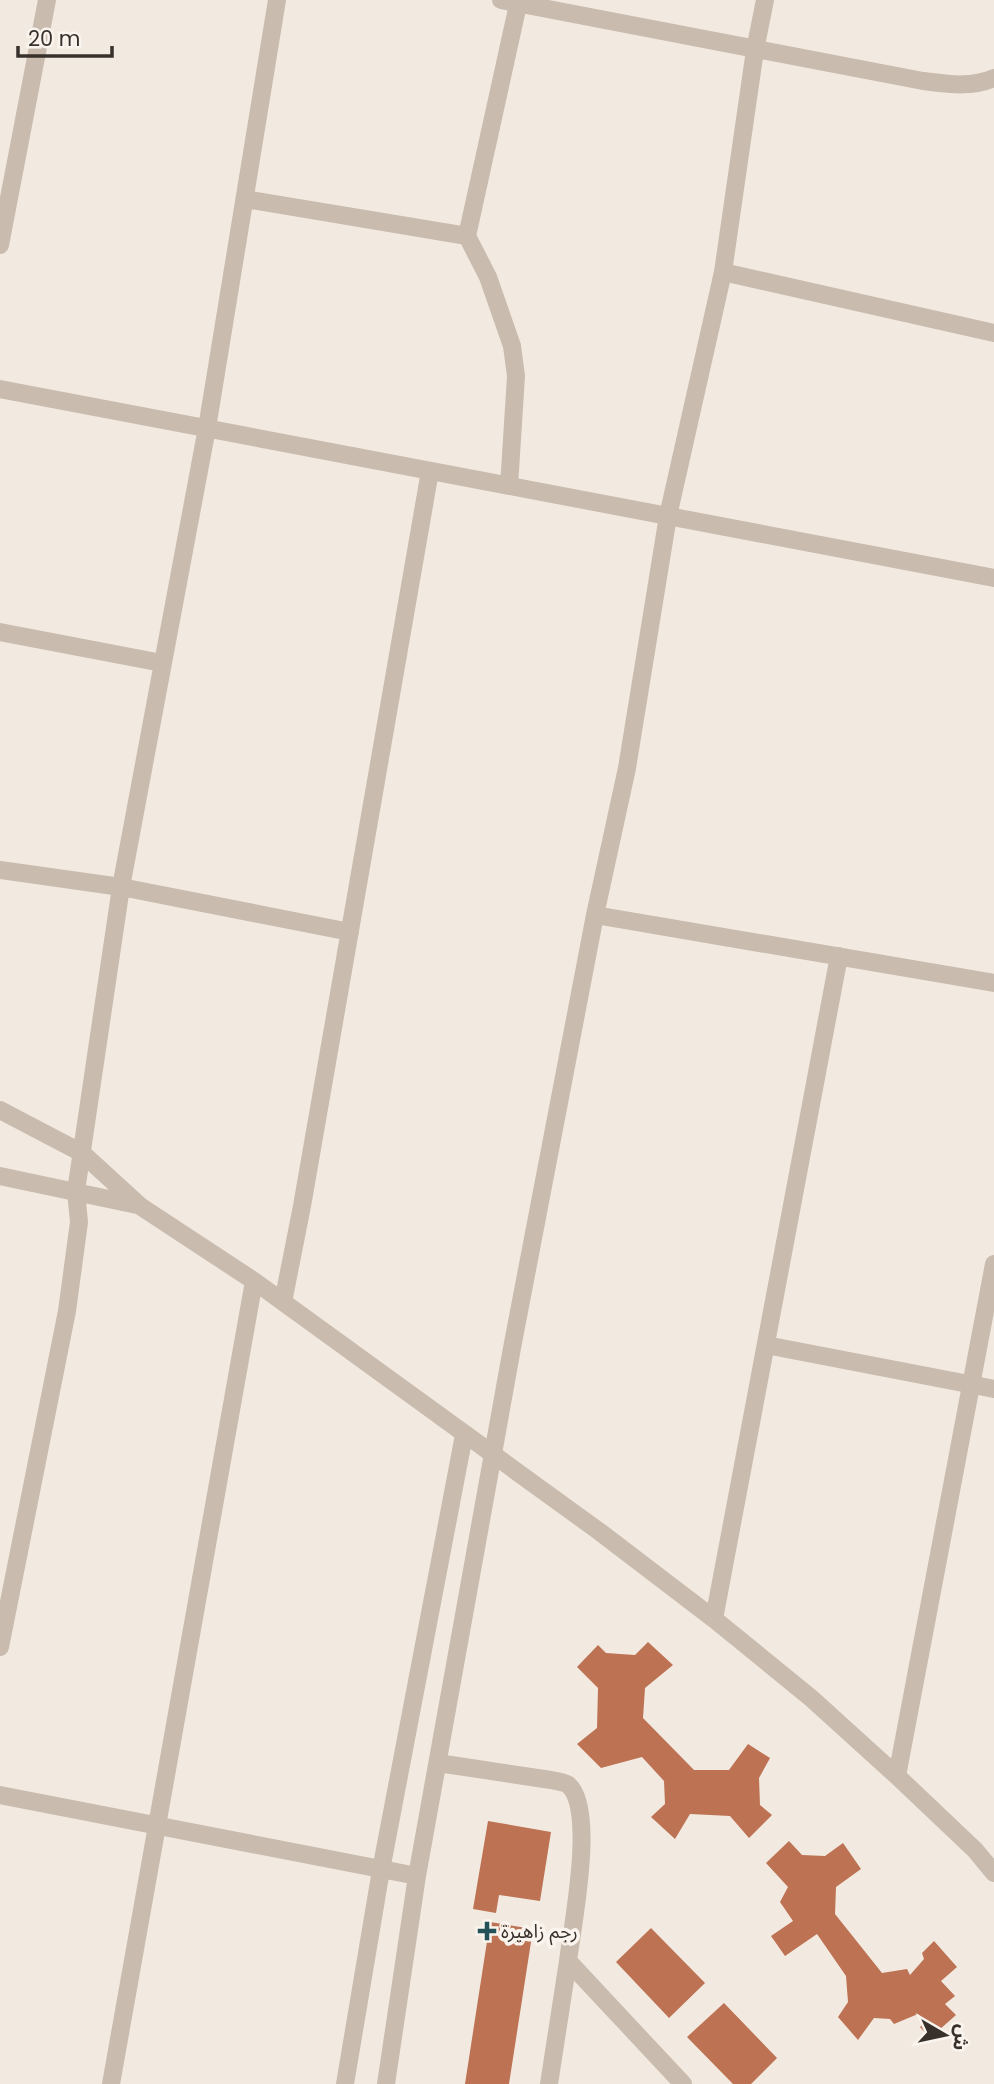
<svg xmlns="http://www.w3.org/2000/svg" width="994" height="2084" font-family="Poppins,'Noto Sans Arabic',sans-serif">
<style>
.building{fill:#bd7253}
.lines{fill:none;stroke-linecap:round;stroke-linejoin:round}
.minor{stroke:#c9bbad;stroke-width:18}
.poi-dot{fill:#235157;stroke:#f9f4ed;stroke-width:2.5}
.labels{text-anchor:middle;stroke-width:7;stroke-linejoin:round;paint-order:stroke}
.poi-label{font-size:19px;fill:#38302b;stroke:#f9f4ed;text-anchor:start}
</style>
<rect width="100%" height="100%" fill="#f2eae0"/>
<!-- building -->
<path class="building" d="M648 1642 673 1665 645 1688 643 1718 694 1770H729L748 1744 770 1758 759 1778 760 1805 772 1815 749 1838 730 1816 690 1814 675 1839 651 1817 665 1804 664 1781 642 1757 601 1768 577 1744 597 1728 598 1688 577 1667 598 1645 606 1653 635 1655Z
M488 1821 551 1832 540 1901 499 1895 496 1913 473 1909Z
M789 1841 802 1855 825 1856 843 1843 861 1869 836 1887 835 1914 882 1973 907 1969 910 1975 924 1959 922 1953 934 1941 957 1967 941 1981 955 1996 945 2004 956 2015 930 2038 920 2027 925 2022 918 2014 894 2024 890 2019 874 2018 858 2040 838 2017 848 2002 846 1976 817 1934 785 1956 771 1936 793 1921 780 1902 788 1887 766 1863Z
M490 1922 533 1929 509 2084H465Z
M651 1928 705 1983 669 2018 616 1962Z
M724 2003 777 2058 751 2084H733L687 2037Z"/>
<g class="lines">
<!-- minor -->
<path class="minor" d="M501 0 923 81C948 84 971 88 994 78
M245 199 467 236
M0 245 47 0
M723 272 994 333
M0 389 994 578
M509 486 516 376 512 346 488 277 467 236 519 0
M0 632 162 663
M0 870 121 887 350 932
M595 915 994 983
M0 1110 82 1153 140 1206 254 1281 600 1532 714 1619 811 1698 897 1776 975 1850 994 1873
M0 1176 137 1205
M283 1302 302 1206 430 471
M766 1345 994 1389
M714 1619 839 956
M0 1647 67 1311 79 1222 76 1191 121 887 207 428 277 0
M438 1763 551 1780C556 1781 563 1782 567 1784 597 1804 572 1928 568 1961L683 2084
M897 1776 994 1264
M0 1795 417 1876
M111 2084 254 1281
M345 2084 381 1870 464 1435
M386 2084 417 1876 512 1348 595 915 627 768 668 516 723 272 755 50 765 0
M549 2084 568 1961"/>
</g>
<!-- markers -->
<path class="poi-dot" d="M483.5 1920.5h7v7h7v7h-7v7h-7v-7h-7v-7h7z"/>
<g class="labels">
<!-- poi labels -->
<g class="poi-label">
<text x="501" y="1938">رجم زاهيرة</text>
</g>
</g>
<!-- north arrow -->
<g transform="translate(945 2035) rotate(99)" stroke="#f9f4ed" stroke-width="5" paint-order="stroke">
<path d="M0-5L12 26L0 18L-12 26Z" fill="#38302b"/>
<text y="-10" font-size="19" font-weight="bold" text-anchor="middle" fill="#38302b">ش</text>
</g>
<!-- scale -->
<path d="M18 46v10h94v-10" fill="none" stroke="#38302b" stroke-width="3.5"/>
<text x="28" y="46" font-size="21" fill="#38302b" stroke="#f9f4ed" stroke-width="5" paint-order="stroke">20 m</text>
</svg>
